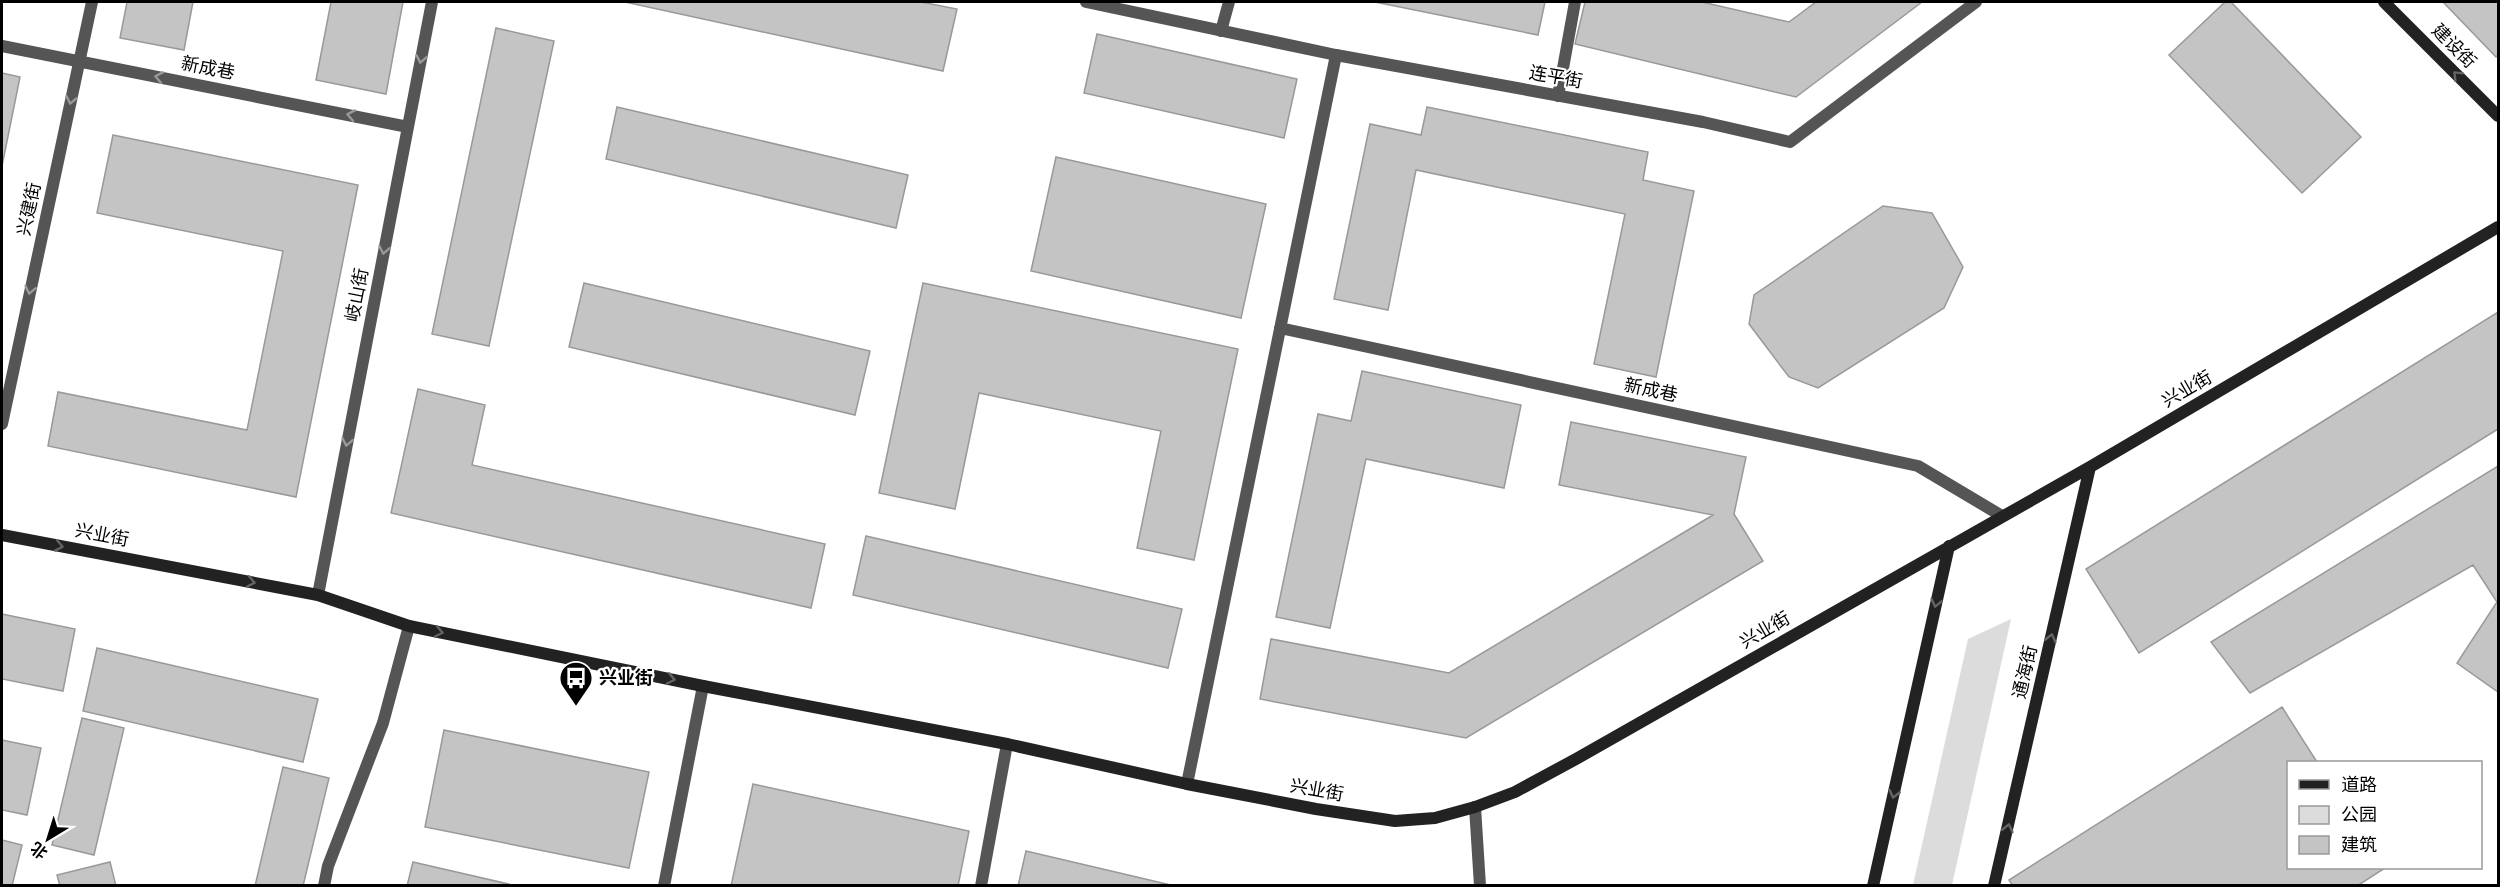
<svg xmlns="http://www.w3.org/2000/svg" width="2500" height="887" font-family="'Sofia Sans Condensed','Noto Sans SC',sans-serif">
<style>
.green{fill:#dcdcdc}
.building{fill:#c4c4c4;stroke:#999;stroke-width:1.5}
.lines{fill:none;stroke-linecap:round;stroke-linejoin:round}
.lane{stroke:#555;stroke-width:12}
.street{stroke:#555;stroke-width:12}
.secondary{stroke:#222;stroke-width:12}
.oneway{stroke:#999}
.oneway2{stroke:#646464}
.labels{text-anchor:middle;stroke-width:4.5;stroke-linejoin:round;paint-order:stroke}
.street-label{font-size:18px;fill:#000;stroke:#fff}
.poi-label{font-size:18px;font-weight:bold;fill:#000;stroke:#fff;text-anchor:start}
</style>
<rect width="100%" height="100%" fill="#fff"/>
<!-- green -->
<path class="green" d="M2011 619 1952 885H1913L1968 639Z"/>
<!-- building -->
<path class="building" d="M127 2H193L184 50 120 38Z
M331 2H403L386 94 316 80Z
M625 2H921L957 9 943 71Z
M1375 2H1545L1538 35Z
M1585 2H1702L1789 22 1816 2H1922L1796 97 1575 44Z
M2225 2H2231L2361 137 2302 193 2169 55Z
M2443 2H2498V55L2496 57Z
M496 28 554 41 489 346 432 334Z
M1097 34 1297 79 1284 138 1084 93Z
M2 73 20 77 2 166Z
M617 107 908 175 896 228 606 159Z
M1427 107 1648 152 1643 180 1694 191 1656 377 1594 364 1625 214 1416 170 1388 310 1334 299 1370 124 1421 135Z
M113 135 358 185 296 497 48 446 58 392 247 430 283 251 97 213Z
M1056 157 1266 204 1241 318 1031 271Z
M1883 206 1932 213 1963 267 1944 308 1818 388 1789 377 1749 324 1754 295Z
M584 283 870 351 855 415 569 347Z
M923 283 1238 349 1194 560 1137 548 1161 431 979 393 955 509 879 493Z
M2498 312V429L2139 653 2086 569Z
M1362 371 1521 405 1504 488 1366 459 1330 628 1276 617 1318 414 1351 421Z
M418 389 485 405 472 465 825 544 811 608 391 513Z
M1571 422 1746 457 1734 514 1763 561 1466 738 1260 699 1271 639 1449 673 1713 515 1559 485Z
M2498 466V692L2457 663 2497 602 2473 565 2250 693 2211 642Z
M866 536 1182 609 1168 668 853 595Z
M2 614 75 629 63 691 2 679Z
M97 648 318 699 303 762 83 711Z
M2282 707 2317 762H2288V868H2385L2357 886H2013L2009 880Z
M82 718 124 728 94 855 52 845Z
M444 730 649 772 629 868 425 827Z
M2 740 41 748 27 815 2 810Z
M283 767 329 778 303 886H255Z
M753 784 969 831 958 886H731Z
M2 840 22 845 12 886H2Z
M1026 851 1175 886H1018Z
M110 862 116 886H60L57 875Z
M413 862 517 886H407Z"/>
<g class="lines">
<!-- lane -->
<path class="lane" d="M1221 31 1229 2
M1280 328 1918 466 2002 516
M1187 784 1336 55
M1475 807 1480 886
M324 886 328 866 383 723 409 626
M664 886 703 686
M981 886 1007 744"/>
<!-- street -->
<path class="street" d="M1086 2 1336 55 1703 122 1790 142 1976 2
M2 46 408 127
M1558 96 1575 2
M2 424 92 2
M318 595 432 2"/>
<!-- secondary -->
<path class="secondary" d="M2384 2 2498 116
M2 535 318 595 409 626 703 686 1007 744 1187 784 1316 809 1395 821 1435 818 1475 807 1515 792 1576 759 2090 467 2498 227
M1873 886 1949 546
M1994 886 2090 467"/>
</g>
<!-- one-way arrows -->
<defs><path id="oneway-chevron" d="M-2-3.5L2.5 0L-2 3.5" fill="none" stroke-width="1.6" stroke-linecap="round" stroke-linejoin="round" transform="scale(1.5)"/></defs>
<g class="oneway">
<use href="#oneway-chevron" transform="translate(421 59) rotate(101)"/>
<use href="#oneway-chevron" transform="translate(159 77) rotate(-169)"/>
<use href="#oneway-chevron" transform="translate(71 100) rotate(102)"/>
<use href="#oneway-chevron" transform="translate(351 115) rotate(-169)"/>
<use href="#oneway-chevron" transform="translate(384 250) rotate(101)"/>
<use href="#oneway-chevron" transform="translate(30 290) rotate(102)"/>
<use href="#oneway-chevron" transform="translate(347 442) rotate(101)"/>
</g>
<g class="oneway2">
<use href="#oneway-chevron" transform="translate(2457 75) rotate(-135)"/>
<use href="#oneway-chevron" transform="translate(59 546) rotate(11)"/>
<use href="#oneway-chevron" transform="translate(251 582) rotate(11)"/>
<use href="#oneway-chevron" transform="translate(1936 603) rotate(103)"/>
<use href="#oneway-chevron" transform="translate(439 632) rotate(12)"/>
<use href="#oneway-chevron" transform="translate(2051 638) rotate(-77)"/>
<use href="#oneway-chevron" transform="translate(671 679) rotate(12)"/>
<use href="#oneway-chevron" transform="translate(1894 794) rotate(103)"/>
<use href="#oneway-chevron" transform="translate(2008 828) rotate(-77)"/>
</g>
<!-- icons -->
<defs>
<g id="bus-pin" transform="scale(1.725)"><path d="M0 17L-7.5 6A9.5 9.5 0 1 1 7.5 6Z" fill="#000" stroke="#fff"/><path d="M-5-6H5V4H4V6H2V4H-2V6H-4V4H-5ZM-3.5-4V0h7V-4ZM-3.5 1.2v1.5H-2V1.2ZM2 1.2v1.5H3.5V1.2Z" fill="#fff"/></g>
</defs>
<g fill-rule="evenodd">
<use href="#bus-pin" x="576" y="678"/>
</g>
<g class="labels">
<!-- street labels -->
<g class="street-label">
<text transform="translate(2454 46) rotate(45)" y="6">建设街</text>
<text transform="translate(208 68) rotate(11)" y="6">新成巷</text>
<text transform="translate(1556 77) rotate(10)" y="6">连平街</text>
<text transform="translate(29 209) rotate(-78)" y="6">兴建街</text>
<text transform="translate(357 295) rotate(-79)" y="6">岐山街</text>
<text transform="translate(2187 389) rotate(-30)" y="6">兴业街</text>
<text transform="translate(1651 390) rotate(12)" y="6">新成巷</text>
<text transform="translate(102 535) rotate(11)" y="6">兴业街</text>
<text transform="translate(1765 630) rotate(-30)" y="6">兴业街</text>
<text transform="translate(2025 672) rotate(-77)" y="6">通海街</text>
<text transform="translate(1317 790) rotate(10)" y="6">兴业街</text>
</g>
<!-- poi labels -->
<g class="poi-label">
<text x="599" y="684">兴业街</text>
</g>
</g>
<!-- border -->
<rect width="2500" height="887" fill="none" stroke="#000000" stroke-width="6"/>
<!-- legend -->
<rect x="2287" y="761" width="195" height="108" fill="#ffffff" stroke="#999999" stroke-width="1.5"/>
<rect x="2299" y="780" width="30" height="9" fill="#222222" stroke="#999999" stroke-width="1.5"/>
<text x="2341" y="791" font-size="18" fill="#000000">道路</text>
<rect x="2299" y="806" width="30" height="18" fill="#dcdcdc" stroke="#999999" stroke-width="1.5"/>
<text x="2341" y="821" font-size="18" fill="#000000">公园</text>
<rect x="2299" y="836" width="30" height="18" fill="#c4c4c4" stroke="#999999" stroke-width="1.5"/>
<text x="2341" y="851" font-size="18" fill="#000000">建筑</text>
<!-- north arrow -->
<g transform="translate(48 839) rotate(218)" stroke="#ffffff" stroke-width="4.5" paint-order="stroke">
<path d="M0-4.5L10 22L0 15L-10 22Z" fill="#000000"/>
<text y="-9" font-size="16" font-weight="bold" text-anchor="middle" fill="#000000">北</text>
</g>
</svg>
